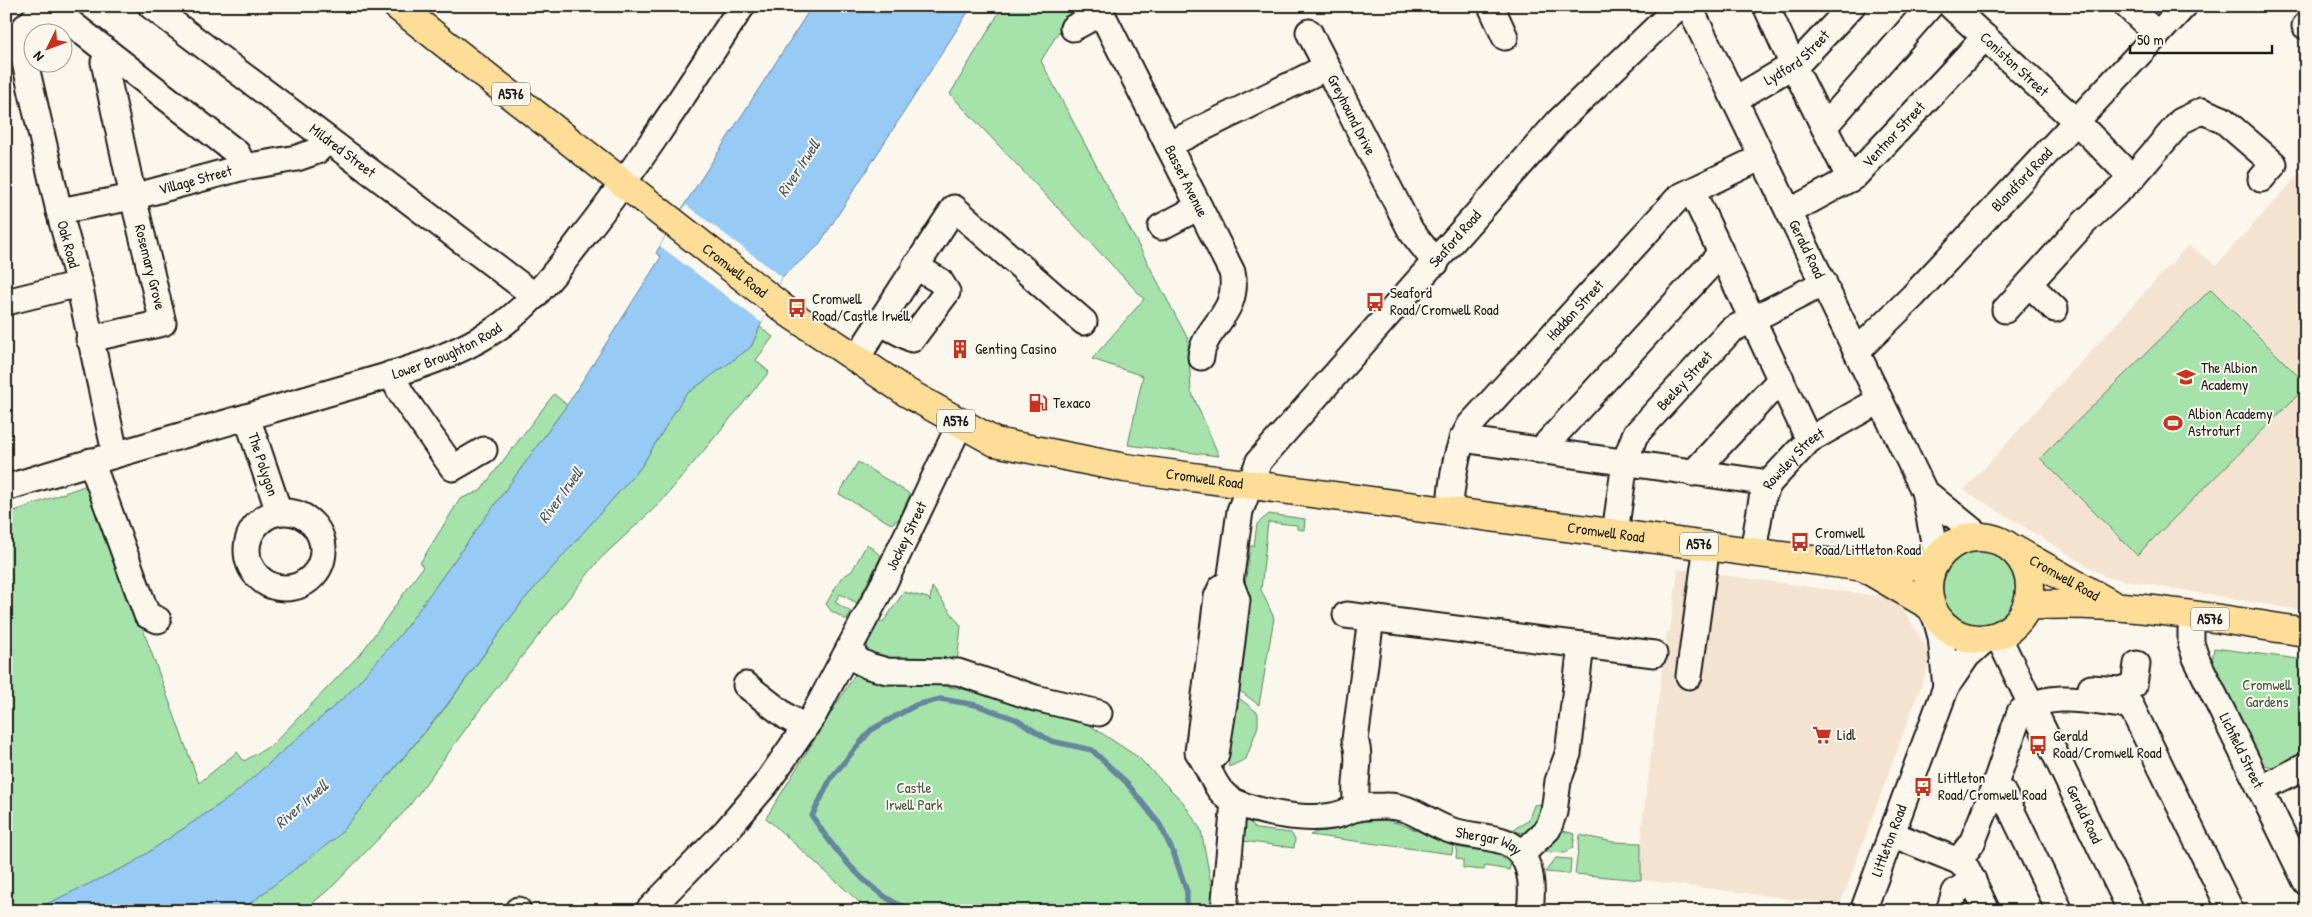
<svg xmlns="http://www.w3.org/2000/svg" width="2312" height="917" font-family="'Patrick Hand',sans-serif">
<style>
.built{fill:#f4e3d1}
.green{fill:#a5e3ab;stroke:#608064}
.water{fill:#97cbf5;stroke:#66859e}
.pier{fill:#fbf7ec}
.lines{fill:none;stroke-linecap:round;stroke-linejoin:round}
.stream{stroke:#66859e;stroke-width:5.5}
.minor-casing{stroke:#1c1c1c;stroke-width:29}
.highway-casing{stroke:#1c1c1c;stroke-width:31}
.minor{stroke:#fbf7ec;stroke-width:25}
.highway{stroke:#fede96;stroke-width:28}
.labels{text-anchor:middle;stroke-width:4;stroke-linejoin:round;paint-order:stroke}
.shield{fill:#fbf7ec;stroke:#5f5e5a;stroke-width:1}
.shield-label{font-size:14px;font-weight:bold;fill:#1c1c1c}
.street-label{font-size:15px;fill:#1c1c1c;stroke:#fbf7ec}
.poi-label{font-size:15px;fill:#1c1c1c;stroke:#fbf7ec;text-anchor:start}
.park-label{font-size:15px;fill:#455847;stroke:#fbf7ec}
.water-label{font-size:16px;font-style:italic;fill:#475968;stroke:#fbf7ec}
</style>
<rect width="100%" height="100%" fill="#fbf7ec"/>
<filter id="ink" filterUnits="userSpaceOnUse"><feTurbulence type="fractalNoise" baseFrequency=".02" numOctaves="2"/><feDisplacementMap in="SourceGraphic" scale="10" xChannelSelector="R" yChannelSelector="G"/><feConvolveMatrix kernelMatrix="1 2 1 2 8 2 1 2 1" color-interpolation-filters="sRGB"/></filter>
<g filter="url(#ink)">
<!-- built -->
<path class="built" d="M2306 167V611L2106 577 1964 490 2188 245 2216 265Z
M1678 569 1892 598 1902 607 1926 647 1930 661 1840 905 1641 880 1642 826 1667 632H1670Z"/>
<!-- green -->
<path class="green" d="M1003 6H1074L1041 61 1188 339 1191 391 1219 456 1128 445 1143 376 1092 359 1144 299 950 94Z
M2211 289 2306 384V387L2137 555 2040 458Z
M760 327 773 337 756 360 769 372 661 502 600 559 487 700 407 809 333 886 303 911H240L338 836 446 707 522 602 641 467 685 395 751 347Z
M554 394 567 405 401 634 348 694 232 796 131 864 32 911H6V514L90 484 199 783 237 752 244 761 272 745 362 652 423 567 420 563 460 499 480 491Z
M858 462 910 494 899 519 891 524 839 494Z
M1269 514 1305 519 1304 530 1297 529V525L1268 522 1261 590 1274 618 1259 705 1236 688 1248 599 1245 586 1250 546H1254L1257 524Z
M867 544 881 556 857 603 840 594 835 602 851 612 847 620 831 611 826 604 841 578 852 571Z
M1943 588a38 38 0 1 1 76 0a38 38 0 1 1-76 0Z
M932 587 961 626 957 663 873 662 866 654 869 634 876 622 884 621 904 592 928 598 930 601Z
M2214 648 2306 660V752L2274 767 2258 764 2211 668Z
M857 671 962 689 1077 717 1138 757 1183 802 1201 830 1212 888V911H869L766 818Z
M1235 695 1258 713V726L1246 759 1229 767 1228 755Z
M1541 804C1539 819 1531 840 1512 830L1528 821 1534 805Z
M1239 819 1249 821 1256 829 1291 833 1295 839 1294 848 1236 840Z
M1383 820C1409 823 1429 839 1453 846L1452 854 1310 835C1328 826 1363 821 1383 820Z
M1563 831 1575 834 1573 847 1565 853 1546 852Z
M1580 835 1613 842 1641 843V880L1575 874Z
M1457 847 1496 853 1511 864 1509 870 1485 866 1484 870 1463 868V860L1456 858Z
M1556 858 1571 859 1570 874 1545 872Z"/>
<!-- water -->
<path class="water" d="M812 6H972L818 246 782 277 751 347 685 395 641 467 522 602 446 706 338 836 240 911H32L131 864 232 796 348 694 401 634 567 405 661 257 656 253 674 221Z"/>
<!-- pier -->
<path class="pier" d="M686 205 782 277 762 323 660 246 674 221Z"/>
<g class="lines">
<!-- stream -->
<path class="stream" d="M913 911C870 896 836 853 812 816L831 778 871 730 916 705 941 699 976 705 1015 719 1051 741 1092 750 1126 782 1160 825 1174 854 1187 892V911"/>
<!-- minor casing -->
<g class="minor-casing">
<g id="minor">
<path d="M49 6 237 153 244 167"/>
<path id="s1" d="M151 6 535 296"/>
<path id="s2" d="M1098 6 1232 272C1241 314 1203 327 1201 357"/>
<path d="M1491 6 1505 37"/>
<path id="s3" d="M1689 6 1924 491 1937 557"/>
<path d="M1766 6 1793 65 1850 179"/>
<path id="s4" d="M1951 6 2077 122 2132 178"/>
<path d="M2127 6 2157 34"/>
<path d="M2305 26 2306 25"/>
<path d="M1073 28 1101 13"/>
<path d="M1309 32 1327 67"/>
<path id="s5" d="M19 36 59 211 79 284 115 453"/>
<path d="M6 45 48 6"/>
<path id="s6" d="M1734 100 1800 61 1852 6"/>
<path d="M1824 127 1930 6"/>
<path id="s7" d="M1168 145 1327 67 1411 231 1436 263"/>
<path d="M1692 191 1809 440"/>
<path id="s8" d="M59 211 133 197 244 167 297 158 317 151 328 140"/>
<path id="s9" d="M1789 212 1855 176 1985 37"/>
<path d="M1161 227 1199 207"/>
<path d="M2029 284 2055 309"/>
<path d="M6 302 79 284"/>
<path d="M2005 310 2085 222 2132 178 2181 121 2202 111 2222 119 2274 164 2261 179"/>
<path d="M879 322 912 339 947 292 940 281 915 266"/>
<path d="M89 339 163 323 133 197 104 62 108 54"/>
<path id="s10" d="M1857 351 1913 296 2184 6"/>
<path d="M856 359 954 208 1084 322"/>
<path d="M391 374 402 395 453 468 484 450"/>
<path id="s11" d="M247 417 279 512"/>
<path d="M1462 439 1769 483"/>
<path d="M1540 451 1721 253"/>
<path d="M91 461 147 615 158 620"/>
<path d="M1693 473 1781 379"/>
<path id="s12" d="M6 488C110 455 214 427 318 396 380 377 450 363 503 324 535 300 560 267 584 235 641 162 691 84 742 6"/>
<path d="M1924 491 1979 536"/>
<path id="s13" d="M1449 511C1453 481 1454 451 1470 425L1679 197 1762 157"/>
<circle cx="285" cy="550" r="38"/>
<path id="s14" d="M1615 533 1625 462 1635 435 1731 330 1824 283"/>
<path id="s15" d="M1753 551 1762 499 1769 483 1809 440 1880 400"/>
<path id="s16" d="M1230 582 1221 588 1217 597 1198 752C1210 767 1214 793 1235 802 1259 813 1306 821 1332 816 1341 815 1349 810 1357 808 1365 806 1375 806 1384 806 1411 805 1423 820 1447 829 1462 835 1479 835 1495 839 1531 846 1534 880 1530 911"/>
<path d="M1346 615 1654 654"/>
<path d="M1935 615 1941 637 1946 687"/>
<path id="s17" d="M2191 616V643L2196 658 2306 882"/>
<path id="s18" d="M1998 636 2131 911"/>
<path d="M850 647 857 660 869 666 887 671 958 672 1035 698 1099 713"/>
<path d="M1689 676 1707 545"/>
<path d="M746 685 787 717 805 727"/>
<path d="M2091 688 2120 690 2134 685 2137 664"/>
<path id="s19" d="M1207 763 1216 754 1226 690 1237 600 1230 582 1240 511 1259 461 1559 121 1679 6"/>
<path d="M2260 789 2306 766"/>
<path d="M1993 790 2020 712C2049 689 2097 703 2131 706L2231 911"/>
<path d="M1358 808C1351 785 1363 762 1355 740L1371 618"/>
<path d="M1892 834 1958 861 1967 869 1987 911"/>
<path d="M1522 854 1548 829 1554 812 1558 781 1568 754 1581 645"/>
<path d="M1958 861 1972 843 1993 790 2003 793 2060 911"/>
<path d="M518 911V910"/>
<path id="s20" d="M648 911 726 831 766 784 813 716 884 583 960 424"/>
<path d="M1224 911 1234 802"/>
<path id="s21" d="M1863 911 1946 687 1967 656 1987 638"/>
<path d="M1949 911 1955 892 1973 880"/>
</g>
</g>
<!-- highway casing -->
<g class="highway-casing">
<g id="highway">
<path id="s22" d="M397 6 789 313 906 392 995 442 1125 468 1864 567 1910 566 1935 562"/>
<circle cx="1979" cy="588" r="51"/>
<path id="s23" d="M2013 549 2109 603"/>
<path d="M1865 568 1930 606"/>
<path d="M2027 606C2120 599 2214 619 2306 632"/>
</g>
</g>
<!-- minor -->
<use href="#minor" class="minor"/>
<!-- highway -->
<use href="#highway" class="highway"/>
</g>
</g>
<!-- icons -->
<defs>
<g id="bus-bare" transform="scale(1.5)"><path d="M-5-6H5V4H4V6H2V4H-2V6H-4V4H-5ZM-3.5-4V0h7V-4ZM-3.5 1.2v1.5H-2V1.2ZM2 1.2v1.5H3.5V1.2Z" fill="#c8321e" stroke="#fbf7ec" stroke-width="2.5" paint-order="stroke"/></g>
<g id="building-bare" transform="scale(1.5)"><path d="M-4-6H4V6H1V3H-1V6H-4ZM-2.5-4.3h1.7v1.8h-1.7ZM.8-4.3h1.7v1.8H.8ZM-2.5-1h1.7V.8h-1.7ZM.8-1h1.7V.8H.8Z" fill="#c8321e" stroke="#fbf7ec" stroke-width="2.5" paint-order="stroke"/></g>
<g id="school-bare" transform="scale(1.5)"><path d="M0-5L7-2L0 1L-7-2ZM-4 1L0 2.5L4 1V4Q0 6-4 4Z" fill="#c8321e" stroke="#fbf7ec" stroke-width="2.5" paint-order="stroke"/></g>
<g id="fuel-bare" transform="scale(1.5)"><path d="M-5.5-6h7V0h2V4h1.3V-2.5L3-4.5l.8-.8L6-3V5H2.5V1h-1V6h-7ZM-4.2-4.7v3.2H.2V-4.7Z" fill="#c8321e" stroke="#fbf7ec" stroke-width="2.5" paint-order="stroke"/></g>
<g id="stadium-bare" transform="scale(1.5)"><path d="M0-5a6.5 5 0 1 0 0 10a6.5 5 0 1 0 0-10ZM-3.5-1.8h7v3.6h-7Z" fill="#c8321e" stroke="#fbf7ec" stroke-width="2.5" paint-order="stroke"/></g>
<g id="supermarket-bare" transform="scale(1.5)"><path d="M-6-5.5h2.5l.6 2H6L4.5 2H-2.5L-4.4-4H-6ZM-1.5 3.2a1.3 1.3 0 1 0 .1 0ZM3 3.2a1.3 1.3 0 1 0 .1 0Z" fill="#c8321e" stroke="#fbf7ec" stroke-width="2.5" paint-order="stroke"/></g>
</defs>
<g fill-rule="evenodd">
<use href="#bus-bare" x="1375" y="302"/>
<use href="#bus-bare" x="797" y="308"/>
<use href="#building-bare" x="960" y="349"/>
<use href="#school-bare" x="2186" y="377"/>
<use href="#fuel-bare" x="1038" y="403"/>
<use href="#stadium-bare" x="2173" y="423"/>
<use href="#bus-bare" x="1800" y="542"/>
<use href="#supermarket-bare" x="1822" y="735"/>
<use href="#bus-bare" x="2038" y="745"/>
<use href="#bus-bare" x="1923" y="787"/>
</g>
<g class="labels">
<!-- shield labels -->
<g class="shield">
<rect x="492" y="82.5" width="38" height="23" rx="4"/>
<rect x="937" y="409.5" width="38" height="23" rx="4"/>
<rect x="1680" y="532.5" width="38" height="23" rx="4"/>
<rect x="2191" y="607.5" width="38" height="23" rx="4"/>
</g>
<g class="shield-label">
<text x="511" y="99">A576</text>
<text x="956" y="426">A576</text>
<text x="1699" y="549">A576</text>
<text x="2210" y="624">A576</text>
</g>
<!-- street labels -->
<g class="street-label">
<text dy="5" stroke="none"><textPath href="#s6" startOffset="76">Lydford Street</textPath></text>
<text dy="5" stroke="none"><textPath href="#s4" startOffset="86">Coniston Street</textPath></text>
<text dy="5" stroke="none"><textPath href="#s7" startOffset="231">Greyhound Drive</textPath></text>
<text dy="5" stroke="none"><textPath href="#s9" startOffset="132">Ventnor Street</textPath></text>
<text dy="5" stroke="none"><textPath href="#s1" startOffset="240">Mildred Street</textPath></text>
<text dy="5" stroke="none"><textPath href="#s8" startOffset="140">Village Street</textPath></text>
<text dy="5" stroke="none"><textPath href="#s10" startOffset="238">Blandford Road</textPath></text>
<text dy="5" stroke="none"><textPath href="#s2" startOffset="196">Basset Avenue</textPath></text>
<text dy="5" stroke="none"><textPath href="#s19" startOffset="609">Seaford Road</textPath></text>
<text dy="5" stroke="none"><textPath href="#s5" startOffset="214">Oak Road</textPath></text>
<text dy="5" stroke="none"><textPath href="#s3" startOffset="270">Gerald Road</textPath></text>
<text transform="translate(150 267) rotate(76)" y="5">Rosemary Grove</text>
<text dy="5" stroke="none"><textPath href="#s22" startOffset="429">Cromwell Road</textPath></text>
<text dy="5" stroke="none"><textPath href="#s13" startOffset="245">Haddon Street</textPath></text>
<text dy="5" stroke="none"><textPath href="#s12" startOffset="462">Lower Broughton Road</textPath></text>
<text dy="5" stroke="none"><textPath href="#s14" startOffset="174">Beeley Street</textPath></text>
<text dy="5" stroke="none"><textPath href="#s15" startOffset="105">Rowsley Street</textPath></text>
<text dy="5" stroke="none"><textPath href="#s11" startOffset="50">The Polygon</textPath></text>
<text dy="5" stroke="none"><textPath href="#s22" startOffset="954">Cromwell Road</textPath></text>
<text dy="5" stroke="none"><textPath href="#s22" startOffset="1359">Cromwell Road</textPath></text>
<text dy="5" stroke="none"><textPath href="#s20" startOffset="459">Jockey Street</textPath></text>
<text dy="5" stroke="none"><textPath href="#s23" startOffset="59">Cromwell Road</textPath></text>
<text dy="5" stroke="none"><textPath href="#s17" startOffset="146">Lichfield Street</textPath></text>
<text dy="5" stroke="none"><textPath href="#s18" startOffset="198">Gerald Road</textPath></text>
<text dy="5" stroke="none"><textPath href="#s21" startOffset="75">Littleton Road</textPath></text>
<text dy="5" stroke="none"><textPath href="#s16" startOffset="504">Shergar Way</textPath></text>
</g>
<!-- poi labels -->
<g class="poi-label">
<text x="1390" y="298">Seaford<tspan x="1390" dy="17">Road/Cromwell Road</tspan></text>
<text x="812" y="304">Cromwell<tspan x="812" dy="17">Road/Castle Irwell</tspan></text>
<text x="975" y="354">Genting Casino</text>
<text x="2201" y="373">The Albion<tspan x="2201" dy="17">Academy</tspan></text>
<text x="1053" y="408">Texaco</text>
<text x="2188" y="419">Albion Academy<tspan x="2188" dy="17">Astroturf</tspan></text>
<text x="1815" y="538">Cromwell<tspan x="1815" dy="17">Road/Littleton Road</tspan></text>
<text x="1837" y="740">Lidl</text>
<text x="2053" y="741">Gerald<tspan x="2053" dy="17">Road/Cromwell Road</tspan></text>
<text x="1938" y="783">Littleton<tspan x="1938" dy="17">Road/Cromwell Road</tspan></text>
</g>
<!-- park labels -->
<g class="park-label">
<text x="2267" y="690">Cromwell<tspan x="2267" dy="17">Gardens</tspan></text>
<text x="914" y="793">Castle<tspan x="914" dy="17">Irwell Park</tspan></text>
</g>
<!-- water labels -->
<g class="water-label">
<text transform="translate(798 168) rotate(-57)" y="6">River Irwell</text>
<text transform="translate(560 495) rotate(-54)" y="6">River Irwell</text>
<text transform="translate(301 804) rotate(-41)" y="6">River Irwell</text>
</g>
</g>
<!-- margin -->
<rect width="2312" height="917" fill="none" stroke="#fbf7ec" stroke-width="25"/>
<rect x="12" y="12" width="2287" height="892" fill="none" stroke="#1c1c1c" stroke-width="2" filter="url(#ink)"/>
<!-- north arrow -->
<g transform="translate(48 48) rotate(228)"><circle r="24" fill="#fbf7ec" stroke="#a29f99"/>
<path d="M0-4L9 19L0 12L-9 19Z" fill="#c8321e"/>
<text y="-8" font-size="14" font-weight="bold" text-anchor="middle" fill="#1c1c1c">N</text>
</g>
<!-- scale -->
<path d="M2130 45v8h142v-8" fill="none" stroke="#1c1c1c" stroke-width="2.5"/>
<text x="2137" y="45" font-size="15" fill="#1c1c1c" stroke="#fbf7ec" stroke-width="4" paint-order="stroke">50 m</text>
</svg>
